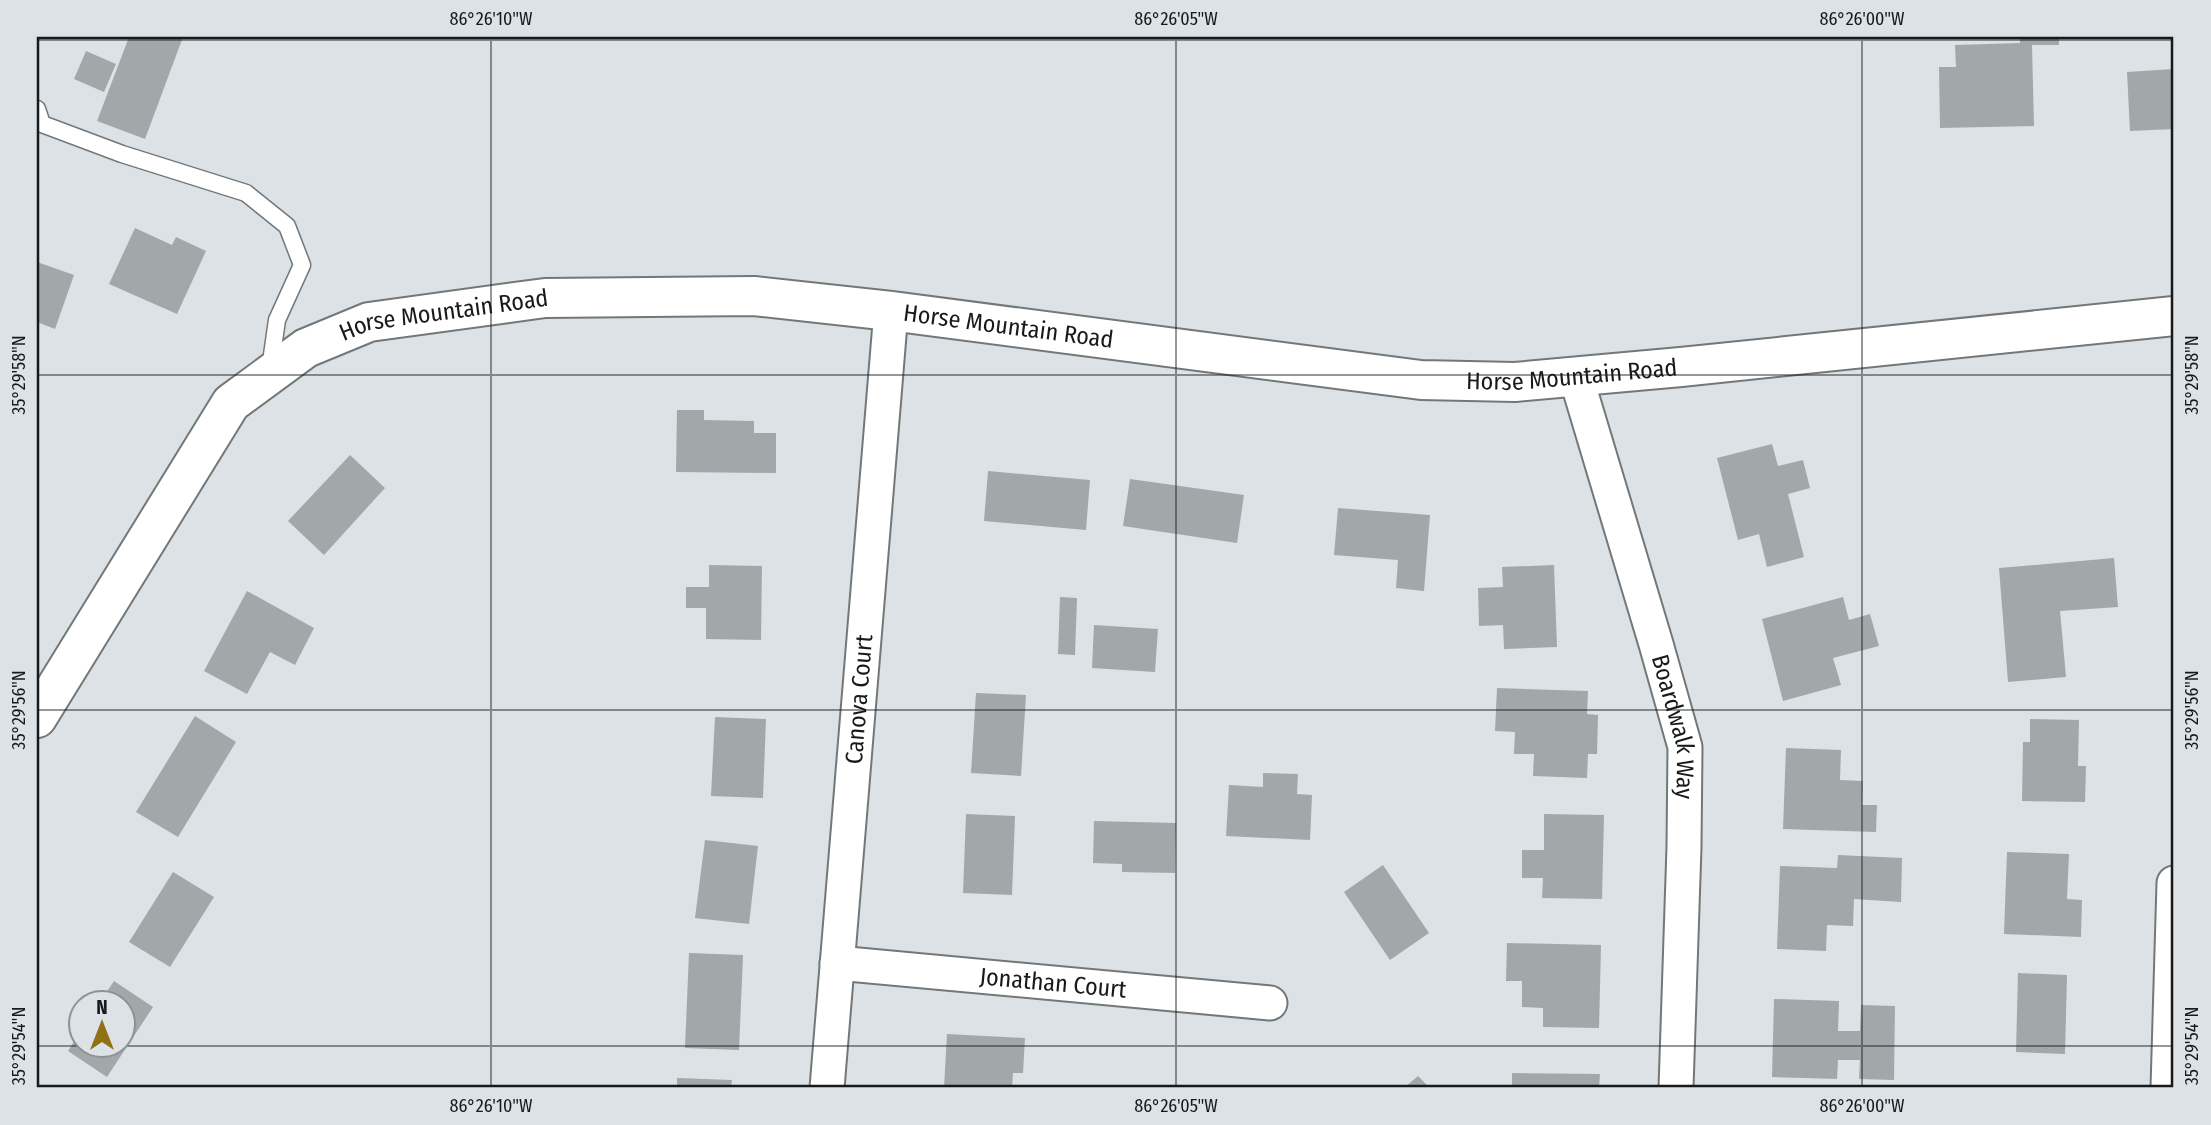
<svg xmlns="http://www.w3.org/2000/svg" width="2211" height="1125" font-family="'Fira Sans Condensed',sans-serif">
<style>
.building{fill:#a2a8aa}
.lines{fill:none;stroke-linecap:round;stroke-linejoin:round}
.service-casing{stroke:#72787a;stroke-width:19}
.minor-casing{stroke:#72787a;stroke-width:37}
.tertiary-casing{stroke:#72787a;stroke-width:42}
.service{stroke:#fff;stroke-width:16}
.minor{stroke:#fff;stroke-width:33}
.tertiary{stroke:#fff;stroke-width:38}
.ticks{fill:none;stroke:#17191a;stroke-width:2;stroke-opacity:0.45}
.labels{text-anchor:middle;stroke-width:7;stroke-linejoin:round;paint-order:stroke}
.street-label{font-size:24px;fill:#17191a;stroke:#dce2e5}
.neatline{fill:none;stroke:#17191a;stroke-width:2.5}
.ticks-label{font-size:18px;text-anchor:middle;fill:#17191a}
</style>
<rect width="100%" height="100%" fill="#dce2e5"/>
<!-- building -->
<path class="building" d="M129 37H183L145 139 97 121Z
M2020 37H2059V45H2032L2034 126 1940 128 1939 67H1956L1955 45 2020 43Z
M86 51 116 64 104 92 74 79Z
M2174 69V129L2130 131 2127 72Z
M135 228 172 245 176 237 206 251 177 314 109 284Z
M37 262 74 275 55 329 37 322Z
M677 410H704V420L754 421V433H776V473L676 472Z
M1772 444 1778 466 1803 460 1810 488 1788 494 1804 557 1767 567 1759 534 1738 540 1717 458Z
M350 455 385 488 324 555 288 521Z
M988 471 1090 480 1086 530 984 521Z
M1130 479 1244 495 1237 543 1123 526Z
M1338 508 1430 515 1424 591 1396 588 1398 560 1334 555Z
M2114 558 2118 607 2060 611 2066 677 2008 682 1999 568Z
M709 565 762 566 761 640 706 639V608H686V587H709Z
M1554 565 1557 647 1504 649 1503 625 1479 626 1478 588 1503 587 1502 567Z
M247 591 314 628 295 665 270 652 247 694 204 671Z
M1060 597 1077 598 1075 655 1058 654Z
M1843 597 1849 620 1870 614 1879 646 1833 658 1841 685 1783 701 1762 619Z
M1094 625 1158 629 1155 672 1092 668Z
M1497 688 1588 691 1587 714 1598 715 1597 754H1588L1587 778 1533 776 1534 754H1514L1515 732 1495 731Z
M976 693 1026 695 1021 776 971 773Z
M195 716 236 742 178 837 136 812Z
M715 717 766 719 763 798 711 796Z
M2030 719 2079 720 2078 766H2086L2085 802 2022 801 2023 742H2030Z
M1786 748 1841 750 1840 780 1863 781 1862 805H1877L1876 832 1783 829Z
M1263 773 1298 774 1297 794 1312 795 1310 840 1226 836 1229 785 1263 787Z
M966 814 1015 816 1012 895 963 893Z
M1544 814 1604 815 1602 899 1542 898 1543 878H1522V850H1544Z
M1094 821 1176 823 1175 873 1122 872V864L1093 863Z
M705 840 758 846 749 924 695 918Z
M2007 852 2069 854 2067 899 2082 900 2081 937 2004 934Z
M1838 855 1902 858 1901 902 1854 899 1853 926 1827 925 1826 951 1777 949 1780 866 1837 868Z
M1383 865 1429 933 1390 960 1344 892Z
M173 872 214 897 170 967 129 942Z
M1507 943 1601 945 1599 1028 1543 1027V1008L1522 1007V981H1506Z
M689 953 743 955 739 1050 685 1048Z
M2018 973 2067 975 2065 1054 2016 1052Z
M114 981 153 1007 107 1077 68 1051 80 1032V1044H122V1002H100Z
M1774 999 1839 1001 1838 1031H1860L1861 1005 1895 1006 1894 1080 1859 1079 1860 1060H1838L1837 1079 1772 1077Z
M947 1034 1025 1038 1023 1073H1013L1012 1088H944Z
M1512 1073 1600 1074 1599 1088H1512Z
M1418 1076 1430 1088H1404Z
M677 1078 732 1080 731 1088H677Z"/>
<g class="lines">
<!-- service casing -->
<g class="service-casing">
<path id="service" d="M37 109 42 124 122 154 246 193 287 226 302 265 277 320 270 369"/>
</g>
<!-- minor casing -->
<g class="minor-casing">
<g id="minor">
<path id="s1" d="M1576 377 1656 644 1685 747 1684 847 1676 1088"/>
<path id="s2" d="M837 963 1270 1003"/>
<path id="s3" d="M827 1088 891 311"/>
<path d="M2168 1088 2174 883"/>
</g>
</g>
<!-- tertiary casing -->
<g class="tertiary-casing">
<g id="tertiary">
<path id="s4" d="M37 718 231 403 306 348 369 322 545 298 754 296 891 311 1421 380 1515 382 1681 367 2174 316"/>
</g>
</g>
<!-- service -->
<use href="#service" class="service"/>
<!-- minor -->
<use href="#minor" class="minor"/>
<!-- tertiary -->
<use href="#tertiary" class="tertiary"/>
</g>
<!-- ticks -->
<path class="ticks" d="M491 37V1088M1176 37V1088M1862 37V1088M37 40H2174M37 375H2174M37 710H2174M37 1046H2174"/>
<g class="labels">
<!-- street labels -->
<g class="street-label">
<text dy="8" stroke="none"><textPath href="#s4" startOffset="606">Horse Mountain Road</textPath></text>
<text dy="8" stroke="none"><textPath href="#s4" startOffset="1174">Horse Mountain Road</textPath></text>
<text dy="8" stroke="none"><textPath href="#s4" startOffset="1741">Horse Mountain Road</textPath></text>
<text dy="8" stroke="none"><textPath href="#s3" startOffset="390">Canova Court</textPath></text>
<text dy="8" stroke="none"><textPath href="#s1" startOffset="364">Boardwalk Way</textPath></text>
<text dy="8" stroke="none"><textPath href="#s2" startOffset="217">Jonathan Court</textPath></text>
</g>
</g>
<!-- border -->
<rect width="2211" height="1125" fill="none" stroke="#dce2e5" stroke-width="77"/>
<!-- north arrow -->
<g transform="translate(102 1024)"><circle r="33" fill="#dce2e5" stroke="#8d9294" stroke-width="2"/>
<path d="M0-5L12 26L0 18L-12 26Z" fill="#917016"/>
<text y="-10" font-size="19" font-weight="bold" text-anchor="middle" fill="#17191a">N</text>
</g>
<rect x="38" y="38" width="2134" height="1048" class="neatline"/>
<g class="ticks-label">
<text x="491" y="25">86°26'10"W</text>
<text x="1176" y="25">86°26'05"W</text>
<text x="1862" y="25">86°26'00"W</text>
<text transform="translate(19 375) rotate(-90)" y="6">35°29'58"N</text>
<text transform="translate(2192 375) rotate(-90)" y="6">35°29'58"N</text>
<text transform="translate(19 710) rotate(-90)" y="6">35°29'56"N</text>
<text transform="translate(2192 710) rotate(-90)" y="6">35°29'56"N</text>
<text transform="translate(19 1046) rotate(-90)" y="6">35°29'54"N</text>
<text transform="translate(2192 1046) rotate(-90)" y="6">35°29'54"N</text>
<text x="491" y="1112">86°26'10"W</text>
<text x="1176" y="1112">86°26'05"W</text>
<text x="1862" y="1112">86°26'00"W</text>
</g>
</svg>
